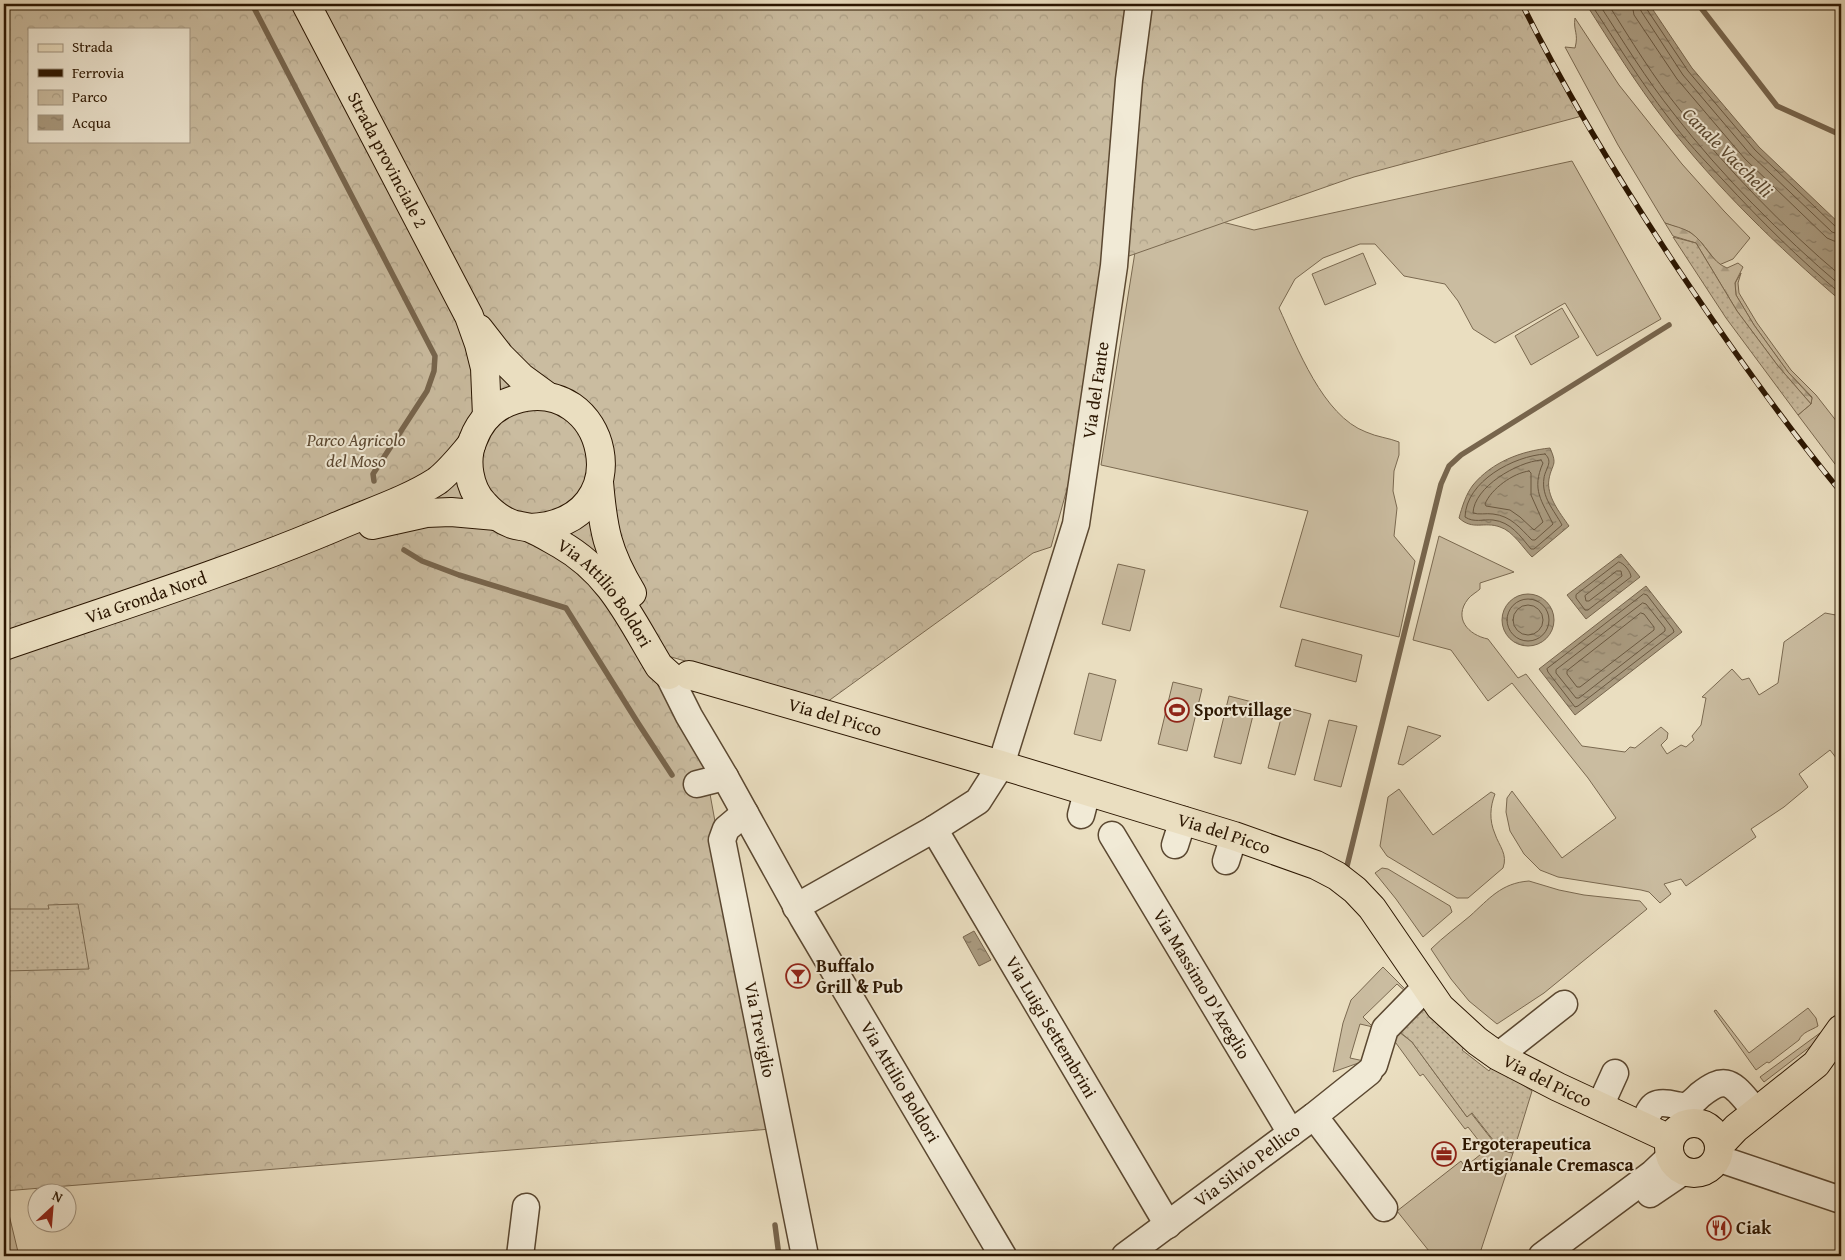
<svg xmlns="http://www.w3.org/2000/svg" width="1845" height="1260" font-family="'Gentium Book Plus',serif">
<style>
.grass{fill:#cabca0;stroke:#7a6950}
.forest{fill:url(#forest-firs);stroke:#7a6950}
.park{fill:url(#park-crowns);stroke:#7a6950;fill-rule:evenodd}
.garden{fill:url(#garden-dots);stroke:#7a6950}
.water{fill:url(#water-ripples);stroke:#77654d}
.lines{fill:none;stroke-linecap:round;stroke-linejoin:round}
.shore{stroke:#6a5840;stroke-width:1}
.stream{stroke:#77654d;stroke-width:5.5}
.minor-casing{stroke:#5b4831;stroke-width:29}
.major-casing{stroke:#2b1601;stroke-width:30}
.minor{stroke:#f1ead6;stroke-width:26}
.major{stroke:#eadec0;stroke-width:28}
.rail-casing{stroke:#2b1601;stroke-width:5.5}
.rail{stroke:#f1ead6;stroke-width:4;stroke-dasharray:11;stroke-linecap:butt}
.labels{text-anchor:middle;stroke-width:4;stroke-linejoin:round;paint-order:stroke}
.street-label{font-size:18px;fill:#2b1601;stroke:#f1ead6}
.park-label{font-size:18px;font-style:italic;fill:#5b4831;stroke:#f1ead6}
.poi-label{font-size:18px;font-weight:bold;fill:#2b1601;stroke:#f1ead6;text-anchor:start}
.water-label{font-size:19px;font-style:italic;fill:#5d4b33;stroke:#f1ead6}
</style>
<defs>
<pattern id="forest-firs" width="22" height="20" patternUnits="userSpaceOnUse" patternTransform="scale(1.25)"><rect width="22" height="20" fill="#cabca0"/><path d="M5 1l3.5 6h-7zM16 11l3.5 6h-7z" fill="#aea188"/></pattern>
<pattern id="park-crowns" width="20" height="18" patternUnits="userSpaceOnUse" patternTransform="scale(1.25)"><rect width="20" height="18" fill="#cabca0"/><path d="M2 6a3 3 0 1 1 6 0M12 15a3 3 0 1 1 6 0" fill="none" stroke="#aea188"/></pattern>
<pattern id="garden-dots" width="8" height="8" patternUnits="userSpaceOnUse" patternTransform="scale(1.25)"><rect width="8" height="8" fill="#cabca0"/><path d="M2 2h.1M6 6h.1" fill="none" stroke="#aea188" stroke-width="1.8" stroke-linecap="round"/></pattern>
<pattern id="water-ripples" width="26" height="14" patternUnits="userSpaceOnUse" patternTransform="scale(1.25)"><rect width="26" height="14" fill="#a99a7f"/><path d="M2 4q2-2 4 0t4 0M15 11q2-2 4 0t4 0" fill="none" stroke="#8a7d66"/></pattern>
</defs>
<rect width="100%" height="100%" fill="#eadec0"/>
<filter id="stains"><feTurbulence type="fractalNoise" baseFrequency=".004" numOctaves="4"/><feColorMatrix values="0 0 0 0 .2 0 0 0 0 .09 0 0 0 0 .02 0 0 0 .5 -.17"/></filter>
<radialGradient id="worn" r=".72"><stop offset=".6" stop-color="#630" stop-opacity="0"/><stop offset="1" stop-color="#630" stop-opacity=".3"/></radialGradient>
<!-- grass -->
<path class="grass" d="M1575 18 1619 85 1682 164 1724 211 1750 238 1733 259 1719 265 1701 242 1690 232 1665 223 1618 145 1565 47 1575 48C1579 33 1573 31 1575 18Z
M1572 161 1661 319 1597 356 1565 303 1495 343 1473 329 1458 301 1445 284 1404 276 1375 244H1360L1323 258 1295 279 1279 308C1297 347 1323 416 1366 432 1377 437 1389 438 1399 442V455L1394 471 1393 491 1397 508 1394 536 1415 561 1399 637 1280 607 1308 511 1101 465 1143 202 1254 230Z
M1363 253 1376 284 1325 305 1312 274Z
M1741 273 1738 283 1739 293 1757 323 1791 370 1816 395 1841 427V472L1798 415 1811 404 1812 397 1788 372 1754 325 1736 295 1735 283Z
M1562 308 1579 337 1531 365 1515 336Z
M1439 536 1514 572 1480 583V589C1477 592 1471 595 1468 599 1453 618 1468 635 1488 639L1518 678 1526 674 1582 746 1625 752 1630 747 1635 748 1661 727 1668 733 1667 739 1661 745 1667 754 1681 745 1686 747 1694 740 1692 736 1701 725 1706 698 1702 697 1732 669 1742 680 1749 678 1759 695 1778 683 1784 642 1825 613 1841 616V762L1840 763 1830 750 1799 774 1808 787 1784 807 1751 829 1756 837 1686 886 1681 879 1664 884 1671 894 1660 903 1649 892 1641 890 1558 877 1540 870 1524 854 1510 831 1506 812 1507 798 1512 791 1562 858 1616 818 1588 778 1512 683 1488 701 1451 650 1413 640Z
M1118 564 1145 570 1130 631 1102 624Z
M1302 639 1362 655 1356 682 1295 666Z
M1089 673 1116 680 1101 741 1074 734Z
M1173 682 1202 689 1187 751 1158 744Z
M1229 696 1256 703 1241 764 1214 757Z
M1284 707 1311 714 1295 775 1268 768Z
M1329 720 1357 726 1341 787 1314 780Z
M1408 726 1441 736 1403 765 1398 764Z
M1399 789 1433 835 1491 792 1495 794C1490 807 1489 820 1495 834 1499 846 1508 854 1503 868L1468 898H1457L1387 856 1380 846 1388 797Z
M1382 868 1388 869 1450 906 1452 912 1423 937 1396 899 1375 873Z
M1529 881 1559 890 1584 895 1640 901 1647 909 1544 993 1497 1024 1469 1001 1451 979 1431 949C1443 937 1457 927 1470 916 1489 899 1501 883 1529 881Z
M1383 967 1408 992 1407 993 1397 984 1363 1017 1373 1027 1360 1024 1350 1058 1364 1061 1333 1072 1343 1023 1351 1000Z
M1808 1008 1816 1018 1818 1026C1812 1030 1802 1032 1799 1040L1769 1063 1767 1062 1756 1070 1714 1011 1716 1010 1749 1053Z
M1399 1032 1412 1042 1467 1117 1471 1113 1500 1150 1513 1153 1479 1256H1433L1397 1211 1461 1161 1465 1167 1486 1150 1468 1127 1465 1129 1423 1074 1420 1076 1393 1039Z
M1820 1033 1815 1043 1764 1082 1760 1077Z"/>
<!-- forest -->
<path class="forest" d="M1665 223C1673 226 1684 228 1691 233 1705 242 1711 262 1727 268L1738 263 1743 267 1735 283 1736 295 1754 325 1788 372 1812 398 1811 404 1778 366 1737 311 1696 243 1673 236Z"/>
<!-- park -->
<path class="park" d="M4 4H1520L1582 116 1354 177 1109 263 1092 398 1051 547 1033 553 827 702 647 650 704 761 771 1129 4 1191ZM29 29H189V141H29Z
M4 1194 19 1256H4Z"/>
<!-- garden -->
<path class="garden" d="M1673 237 1696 243 1737 311 1778 366 1811 404 1798 415 1726 318Z
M78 904 89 969 4 971V909H49L48 905Z
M1427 1007 1465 1046 1462 1050 1489 1071 1493 1065 1532 1091 1513 1153 1501 1150 1472 1113 1467 1117 1412 1042 1400 1032Z"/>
<!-- water -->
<path class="water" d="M1586 4H1649L1692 68 1759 147 1841 225V301C1778 247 1715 186 1665 121 1636 84 1611 43 1586 4Z
M1550 448C1558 466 1552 463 1549 479 1546 496 1560 513 1569 526L1532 557C1523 548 1513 531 1500 527 1484 521 1473 531 1459 518 1462 507 1466 494 1473 485 1492 462 1521 451 1550 448Z
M1621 554 1640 577 1586 619 1567 595Z
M1646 586 1682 632 1575 715 1539 669Z
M1502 620a26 26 0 1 1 52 0a26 26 0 1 1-52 0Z
M974 931 991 960 979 966 963 937Z"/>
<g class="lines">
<!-- shore -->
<path class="shore" d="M1591 4C1616 42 1640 81 1668 117 1685 140 1704 160 1723 180 1761 221 1799 259 1841 294
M1599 4C1623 41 1646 79 1674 114 1722 176 1781 235 1841 286
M1608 4C1631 40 1653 77 1680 110 1728 170 1783 227 1841 276
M1632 4 1634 15 1677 79 1745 159 1827 238 1834 241 1841 242
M1639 4 1641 11 1683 75 1750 154 1832 232 1841 235
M1646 4V8L1688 71 1755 150 1836 227 1841 229
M1545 454C1554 462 1545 469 1544 478 1541 497 1554 510 1562 525L1534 549H1531C1520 536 1511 522 1493 520 1483 519 1474 523 1465 517 1466 481 1514 456 1545 454Z
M1541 460 1543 463C1531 490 1542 501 1553 524L1535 540H1532C1520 528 1511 516 1493 514 1486 513 1479 515 1473 513 1474 487 1517 462 1541 460Z
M1529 471 1531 473V495L1543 522 1534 530 1520 517 1510 510 1486 506 1485 504C1491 489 1513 473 1529 471Z
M1619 562C1624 563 1631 572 1631 577L1588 610H1585L1576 598V595Z
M1617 571H1621L1622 576 1589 601H1586L1585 596Z
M1644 594 1647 595 1673 629 1674 632 1578 706 1575 707 1548 672 1547 669Z
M1507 620a21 21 0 1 1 42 0a21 21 0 1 1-42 0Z
M1643 603 1646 604 1665 628V631L1579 698H1576L1556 673V670Z
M1513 620a15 15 0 1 1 30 0a15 15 0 1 1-30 0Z
M1641 613 1644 614 1654 627V630L1580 687H1577L1567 674V671Z"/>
<!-- stream -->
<path class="stream" d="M252 4 435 356 434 371 427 391 373 474 374 481
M1698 4 1777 106 1841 135
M404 550 422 561 459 575 566 608 638 723 672 775
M1347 866 1441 484 1449 466 1461 455 1669 325
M775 1225 779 1256"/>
<!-- minor casing -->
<g class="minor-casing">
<g id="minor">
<path id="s1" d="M670 678 689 716 725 777 803 918 1003 1256"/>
<path d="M697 784 725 777"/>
<path id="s2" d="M745 813 726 829 722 840 805 1256"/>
<path d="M1081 815 1087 792"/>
<path id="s3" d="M934 829 1168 1225"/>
<path id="s4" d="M1112 835 1291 1133"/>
<path d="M1175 845 1183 820"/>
<path d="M1226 861 1234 836"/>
<path id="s5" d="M796 907 934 829 978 801 1001 765 1076 524 1114 266 1129 80 1139 4"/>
<path d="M1498 1056 1564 1004"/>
<path d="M1374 1065 1385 1029 1426 987"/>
<path d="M1600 1106 1615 1073"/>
<path d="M1314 1116 1384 1208"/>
<path d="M1642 1126C1652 1106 1652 1099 1676 1105 1680 1106 1683 1107 1688 1105 1692 1103 1696 1099 1700 1095 1723 1077 1730 1080 1748 1102"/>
<path d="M1717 1158 1841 1200"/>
<path d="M1650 1194 1684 1171"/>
<path d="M520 1256 526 1207"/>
<path id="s6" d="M1125 1256 1314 1116 1369 1072"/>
<path d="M1542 1256 1652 1174 1670 1157"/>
</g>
</g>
<!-- major casing -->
<g class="major-casing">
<g id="major">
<path id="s7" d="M306 4 469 316 479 344 485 368 487 416"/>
<path d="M479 329 500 356 521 377 547 396"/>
<path d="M599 482C603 529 607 552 632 593"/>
<path d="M372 525 426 513 451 512 496 516"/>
<path id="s8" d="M530 528C644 523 607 370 514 400 494 406 480 421 473 440 464 460 469 489 484 504 492 513 501 520 512 524 517 526 524 526 530 528 540 532 551 539 560 544 611 573 630 618 659 666L669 675"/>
<path id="s9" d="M4 646C114 608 226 573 333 528 367 513 406 501 437 481 450 471 460 458 471 445"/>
<path id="s10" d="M689 675 1001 765 1234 836 1316 865 1337 876 1355 890 1372 908 1440 1007 1477 1041 1498 1056 1558 1087 1670 1139"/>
<circle cx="1694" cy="1148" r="25"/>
<path d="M1719 1146 1736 1128 1816 1064 1841 1029"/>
</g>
</g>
<!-- minor -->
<use href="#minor" class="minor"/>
<!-- major -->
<use href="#major" class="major"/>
<!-- rail casing -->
<g class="rail-casing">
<path id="rail" d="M1522 4C1568 97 1622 185 1680 272 1731 348 1783 422 1841 492"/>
</g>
<!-- rail -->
<use href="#rail" class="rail"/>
</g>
<!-- icons -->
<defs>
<g id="stadium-ring" transform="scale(1.25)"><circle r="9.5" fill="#f1ead6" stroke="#8f2418" stroke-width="1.5"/><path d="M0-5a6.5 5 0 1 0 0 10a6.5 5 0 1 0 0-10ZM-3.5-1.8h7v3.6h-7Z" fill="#8f2418"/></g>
<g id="bar-ring" transform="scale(1.25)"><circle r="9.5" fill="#f1ead6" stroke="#8f2418" stroke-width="1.5"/><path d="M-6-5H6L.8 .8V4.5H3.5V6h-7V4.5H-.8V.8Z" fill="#8f2418"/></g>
<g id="office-ring" transform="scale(1.25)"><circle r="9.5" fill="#f1ead6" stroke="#8f2418" stroke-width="1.5"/><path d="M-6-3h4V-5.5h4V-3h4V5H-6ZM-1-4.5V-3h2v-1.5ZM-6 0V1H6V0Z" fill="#8f2418"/></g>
<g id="restaurant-ring" transform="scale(1.25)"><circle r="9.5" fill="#f1ead6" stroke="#8f2418" stroke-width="1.5"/><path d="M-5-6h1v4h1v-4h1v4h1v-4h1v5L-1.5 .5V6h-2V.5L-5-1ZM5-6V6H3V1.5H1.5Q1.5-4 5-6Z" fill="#8f2418"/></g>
</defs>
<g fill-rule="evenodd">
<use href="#stadium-ring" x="1177" y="710"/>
<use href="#bar-ring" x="798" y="976"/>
<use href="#office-ring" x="1444" y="1154"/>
<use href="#restaurant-ring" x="1719" y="1228"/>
</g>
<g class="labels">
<!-- street labels -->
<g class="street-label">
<text dy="6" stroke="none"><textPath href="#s7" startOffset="176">Strada provinciale 2</textPath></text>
<text dy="6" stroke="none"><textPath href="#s5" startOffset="641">Via del Fante</textPath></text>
<text dy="6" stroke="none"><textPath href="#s9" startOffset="150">Via Gronda Nord</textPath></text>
<text dy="6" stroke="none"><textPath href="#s8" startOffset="516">Via Attilio Boldori</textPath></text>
<text dy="6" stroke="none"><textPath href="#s10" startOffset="152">Via del Picco</textPath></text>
<text dy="6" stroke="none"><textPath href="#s10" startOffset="558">Via del Picco</textPath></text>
<text dy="6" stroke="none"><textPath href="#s4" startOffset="174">Via Massimo D'Azeglio</textPath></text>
<text dy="6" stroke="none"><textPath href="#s3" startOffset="230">Via Luigi Settembrini</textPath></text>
<text dy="6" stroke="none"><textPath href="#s2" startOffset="230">Via Treviglio</textPath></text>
<text dy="6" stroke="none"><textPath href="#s10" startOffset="978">Via del Picco</textPath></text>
<text dy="6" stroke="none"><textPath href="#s1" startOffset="465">Via Attilio Boldori</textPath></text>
<text dy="6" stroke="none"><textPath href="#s6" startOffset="152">Via Silvio Pellico</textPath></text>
</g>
<!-- park labels -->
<g class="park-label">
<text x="356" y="446">Parco Agricolo<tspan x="356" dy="21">del Moso</tspan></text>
</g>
<!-- poi labels -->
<g class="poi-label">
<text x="1194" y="716">Sportvillage</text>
<text x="816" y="972">Buffalo<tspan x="816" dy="21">Grill &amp; Pub</tspan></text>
<text x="1462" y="1150">Ergoterapeutica<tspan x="1462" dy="21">Artigianale Cremasca</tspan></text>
<text x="1736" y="1234">Ciak</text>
</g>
<!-- water labels -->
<g class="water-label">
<text transform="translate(1728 152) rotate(45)" y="7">Canale Vacchelli</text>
</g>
</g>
<!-- margin -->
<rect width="1845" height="1260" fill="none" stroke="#eadec0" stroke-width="20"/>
<rect x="5" y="5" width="1835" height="1250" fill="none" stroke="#2b1601" stroke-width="2.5"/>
<rect x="10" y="10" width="1825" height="1240" fill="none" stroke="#2b1601"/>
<!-- legend -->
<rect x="28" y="28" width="162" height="115" fill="#f1ead6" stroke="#a29581"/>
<rect x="38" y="44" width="25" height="8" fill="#eadec0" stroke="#a29581"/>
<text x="72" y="52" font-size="15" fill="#2b1601">Strada</text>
<rect x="38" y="69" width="25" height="8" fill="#2b1601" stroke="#a29581"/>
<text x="72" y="78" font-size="15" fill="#2b1601">Ferrovia</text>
<rect x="38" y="90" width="25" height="15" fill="url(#park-crowns)" stroke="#a29581"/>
<text x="72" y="102" font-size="15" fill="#2b1601">Parco</text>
<rect x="38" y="115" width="25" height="15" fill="url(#water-ripples)" stroke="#a29581"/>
<text x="72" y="128" font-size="15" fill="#2b1601">Acqua</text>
<!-- north arrow -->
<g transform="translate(52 1208) rotate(26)"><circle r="24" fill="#f1ead6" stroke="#a29581"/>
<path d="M0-4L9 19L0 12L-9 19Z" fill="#8f2418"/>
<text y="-8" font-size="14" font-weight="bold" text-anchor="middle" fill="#2b1601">N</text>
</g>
<rect width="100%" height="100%" filter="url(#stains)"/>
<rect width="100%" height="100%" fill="url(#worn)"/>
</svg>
